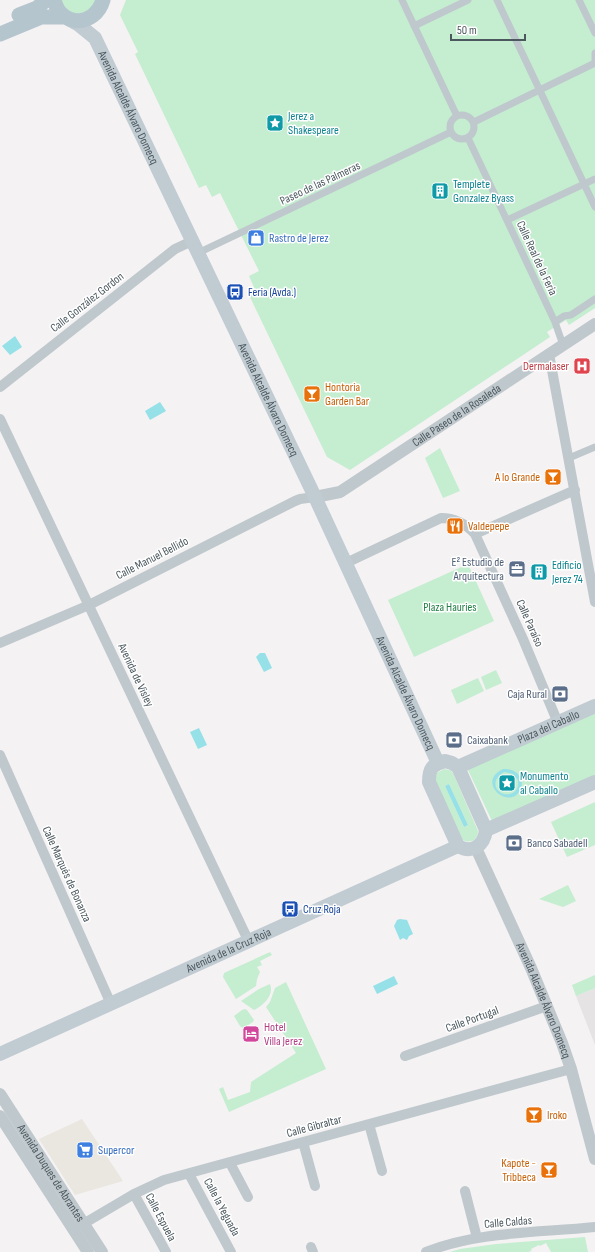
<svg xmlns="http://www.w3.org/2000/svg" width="595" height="1252" font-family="'Sofia Sans Condensed',sans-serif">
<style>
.commercial{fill:#eae6e0}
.education{fill:#e5e3e4}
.green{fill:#c5edd0;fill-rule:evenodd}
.water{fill:#96e0e7;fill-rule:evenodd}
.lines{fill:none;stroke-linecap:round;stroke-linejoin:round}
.pedestrian{stroke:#bfc8cd;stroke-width:7}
.minor{stroke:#bfc8cd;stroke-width:10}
.tertiary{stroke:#bfc8cd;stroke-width:12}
.secondary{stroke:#c0cbd2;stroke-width:14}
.primary{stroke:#b4c5ce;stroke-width:15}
.labels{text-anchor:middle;stroke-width:3;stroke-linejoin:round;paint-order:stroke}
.street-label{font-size:12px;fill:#4b585e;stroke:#fff}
.culture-label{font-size:12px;fill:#0d838f;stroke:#fff;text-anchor:start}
.shop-label{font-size:12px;fill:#366cbe;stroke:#fff;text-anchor:start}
.transit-label{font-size:12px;fill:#164399;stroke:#fff;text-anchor:start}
.health-label{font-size:12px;fill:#be3a42;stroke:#fff;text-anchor:end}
.food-label{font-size:12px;fill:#c56008;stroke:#fff;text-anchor:start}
.service-label{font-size:12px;fill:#4e5e75;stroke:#fff;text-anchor:end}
.park-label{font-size:12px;fill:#1f7c42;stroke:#fff}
.hotel-label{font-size:12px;fill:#b23c85;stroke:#fff;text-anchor:start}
</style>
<rect width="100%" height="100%" fill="#f4f2f3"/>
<!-- commercial -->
<path class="commercial" d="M82 1119 123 1181 75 1195 39 1139Z"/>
<!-- education -->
<path class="education" d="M595 988V1045L576 996Z"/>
<!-- green -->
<path class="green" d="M60 0H98L89 13 71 14Z
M126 0H595V308L569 325 566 320 547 332 550 337 350 470 327 457 249 295 256 292 249 276 259 271 220 193 212 197 206 185 199 188 135 54 138 52 120 15Z
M440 448 460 491 443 498 425 458Z
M468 564 494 621 414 657 388 600Z
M496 670 502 683 486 690 481 677Z
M478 678 484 691 457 704 451 690Z
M595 712V776L492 821 468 770 469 769Z
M444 769 450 770 453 773 478 831C478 840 471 844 463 840L435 781 437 773ZM449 784 468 825 464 827 445 786Z
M595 802V845L567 857 551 822Z
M568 885 576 901 563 907 539 899Z
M270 952 272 955 260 961 262 965 257 967 260 972 257 979 256 986 236 999 223 977 224 973Z
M595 975V988L576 996 572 985Z
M286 982 326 1069 229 1112 219 1089 223 1087 228 1100 250 1092 251 1082 296 1053 266 1007 270 1002 275 988Z
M270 984C274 995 265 1004 256 1009L254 1010 241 1001 259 989Z
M245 1009 247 1010 254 1020 253 1022 243 1028 240 1026 234 1016 242 1010Z
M585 1237 588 1252H551L546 1243 540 1246 539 1245 531 1249 532 1250 529 1252H450L460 1249 496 1244Z"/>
<!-- water -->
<path class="water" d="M15 336 22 347 10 355 2 346Z
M160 402 166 411 150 420 145 411Z
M260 653H265L272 668 264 672 256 657Z
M199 728 207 745 198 749 190 732Z
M503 769C514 768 525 776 521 788 512 813 474 783 503 769ZM505 772 513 774 518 780C521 801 491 797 496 780 498 776 501 773 505 772Z
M449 784 468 825 464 827 445 786Z
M400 919 407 920 413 934 409 936 407 940 403 938 400 940 394 926 397 920Z
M394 976 398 984 377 994 373 986Z"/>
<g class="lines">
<!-- pedestrian -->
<path class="pedestrian" d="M402 0 457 116
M497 0 595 207
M579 0 595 33
M414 26 468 0
M595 53V63
M450 127a12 12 0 1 1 24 0a12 12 0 1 1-24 0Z
M474 122 595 63
M468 138 555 322 563 345
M507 220 595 179
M198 253 451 132
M555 322 564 316 571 315 595 299
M569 458 595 447"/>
<!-- minor -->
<path class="minor" d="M549 354 595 602
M0 387 175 249 192 241
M0 419 249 942
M475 534 575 490
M346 563 441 518C455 518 466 524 475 534L523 639 558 723
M0 643 89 605 295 501 300 499 315 497
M0 755 111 1004
M405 1056 547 1006
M369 1124 382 1171
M303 1142 315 1186
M230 1163 248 1197
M189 1174 231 1252
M465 1191 477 1238
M134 1194 166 1252
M78 1227 134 1194 164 1180 571 1069
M311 1247 313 1252
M426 1252C479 1231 538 1233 595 1227"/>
<!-- tertiary -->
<g class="tertiary">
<path id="s1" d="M315 497 340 492 595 324"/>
<path id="s2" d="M476 848 531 968 562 1043 571 1069 595 1159"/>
<path id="s3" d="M0 1094 102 1252"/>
<path d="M0 1116 88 1252"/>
</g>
<!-- secondary -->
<g class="secondary">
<path id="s4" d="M70 20 79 25 95 38 315 497 438 763"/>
<path d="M445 761 452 763 458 767 486 830C484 846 472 854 458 846L429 782C429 768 432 765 445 761Z"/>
<path id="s5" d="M458 767 595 706"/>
<path d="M486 830 595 782"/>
<path id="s6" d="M0 1054 458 846"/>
</g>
<!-- primary -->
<path class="primary" d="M54 0C61 28 95 27 103 0
M19 15 37 8 46 0
M0 34 41 17H64"/>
</g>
<!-- icons -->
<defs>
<g id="sight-square" transform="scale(0.9)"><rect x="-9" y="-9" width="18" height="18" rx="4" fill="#0f9aa8" stroke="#fff"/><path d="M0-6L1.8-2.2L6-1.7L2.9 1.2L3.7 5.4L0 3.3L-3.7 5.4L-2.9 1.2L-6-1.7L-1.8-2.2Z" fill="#fff"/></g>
<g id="building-square" transform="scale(0.9)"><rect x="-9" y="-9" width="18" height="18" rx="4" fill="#0f9aa8" stroke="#fff"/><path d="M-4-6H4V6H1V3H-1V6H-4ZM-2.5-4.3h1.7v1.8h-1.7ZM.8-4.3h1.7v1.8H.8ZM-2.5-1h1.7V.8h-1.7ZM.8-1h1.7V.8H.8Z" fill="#fff"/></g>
<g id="shop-square" transform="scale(0.9)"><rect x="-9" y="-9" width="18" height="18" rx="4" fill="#3f7fe0" stroke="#fff"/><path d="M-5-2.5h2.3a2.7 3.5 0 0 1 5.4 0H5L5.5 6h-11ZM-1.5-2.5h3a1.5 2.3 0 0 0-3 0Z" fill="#fff"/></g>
<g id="bus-square" transform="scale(0.9)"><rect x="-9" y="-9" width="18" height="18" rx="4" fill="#1a4fb4" stroke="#fff"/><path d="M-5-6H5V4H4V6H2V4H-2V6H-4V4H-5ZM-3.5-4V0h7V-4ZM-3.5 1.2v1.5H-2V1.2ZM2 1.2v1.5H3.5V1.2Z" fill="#fff"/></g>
<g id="hospital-square" transform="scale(0.9)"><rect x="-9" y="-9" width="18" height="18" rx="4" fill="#e0444e" stroke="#fff"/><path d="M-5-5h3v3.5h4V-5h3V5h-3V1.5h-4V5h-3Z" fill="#fff"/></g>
<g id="bar-square" transform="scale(0.9)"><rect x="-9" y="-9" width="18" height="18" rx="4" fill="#e8710a" stroke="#fff"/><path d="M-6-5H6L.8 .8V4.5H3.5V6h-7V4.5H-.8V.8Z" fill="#fff"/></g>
<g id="restaurant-square" transform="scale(0.9)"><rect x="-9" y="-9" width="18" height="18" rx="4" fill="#e8710a" stroke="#fff"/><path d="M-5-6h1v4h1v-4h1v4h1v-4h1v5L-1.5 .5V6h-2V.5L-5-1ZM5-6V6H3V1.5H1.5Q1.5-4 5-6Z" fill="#fff"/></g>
<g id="office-square" transform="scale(0.9)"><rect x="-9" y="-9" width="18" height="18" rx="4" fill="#5c6f8a" stroke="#fff"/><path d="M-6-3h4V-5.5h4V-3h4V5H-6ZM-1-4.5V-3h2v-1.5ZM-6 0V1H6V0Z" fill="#fff"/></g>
<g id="bank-square" transform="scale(0.9)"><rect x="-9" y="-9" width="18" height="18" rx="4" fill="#5c6f8a" stroke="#fff"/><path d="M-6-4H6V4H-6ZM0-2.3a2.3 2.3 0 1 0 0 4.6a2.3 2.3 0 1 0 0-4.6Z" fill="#fff"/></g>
<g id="hotel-square" transform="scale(0.9)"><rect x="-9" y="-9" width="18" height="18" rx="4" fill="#d1479c" stroke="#fff"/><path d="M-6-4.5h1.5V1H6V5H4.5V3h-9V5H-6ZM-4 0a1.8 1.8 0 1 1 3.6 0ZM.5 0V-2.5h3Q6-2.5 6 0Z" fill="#fff"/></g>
<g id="supermarket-square" transform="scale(0.9)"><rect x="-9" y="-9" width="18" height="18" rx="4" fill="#3f7fe0" stroke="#fff"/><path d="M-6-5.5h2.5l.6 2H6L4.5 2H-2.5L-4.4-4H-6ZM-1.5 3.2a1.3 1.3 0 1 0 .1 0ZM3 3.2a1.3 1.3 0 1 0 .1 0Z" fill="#fff"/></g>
</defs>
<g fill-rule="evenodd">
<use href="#sight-square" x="275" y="123"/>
<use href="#building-square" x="440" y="191"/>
<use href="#shop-square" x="256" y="238"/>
<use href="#bus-square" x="235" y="292"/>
<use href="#hospital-square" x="582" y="366"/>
<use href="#bar-square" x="312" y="394"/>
<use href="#bar-square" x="553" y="477"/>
<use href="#restaurant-square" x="455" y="526"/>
<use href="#office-square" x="517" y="569"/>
<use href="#building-square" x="539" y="572"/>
<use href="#bank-square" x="560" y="694"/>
<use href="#bank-square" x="454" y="740"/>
<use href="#sight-square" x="507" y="783"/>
<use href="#bank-square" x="514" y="843"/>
<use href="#bus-square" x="290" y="909"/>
<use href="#hotel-square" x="251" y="1034"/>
<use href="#bar-square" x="534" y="1115"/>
<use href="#supermarket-square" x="85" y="1150"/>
<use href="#bar-square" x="549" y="1170"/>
</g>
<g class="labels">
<!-- street labels -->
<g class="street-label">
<text dy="4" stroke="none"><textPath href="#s4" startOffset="108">Avenida Alcalde Álvaro Domecq</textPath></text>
<text transform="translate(320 183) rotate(-25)" y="4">Paseo de las Palmeras</text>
<text transform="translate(537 258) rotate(65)" y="4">Calle Real de la Feria</text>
<text transform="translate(87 302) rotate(-38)" y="4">Calle González Gordon</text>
<text dy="4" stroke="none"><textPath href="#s4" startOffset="432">Avenida Alcalde Álvaro Domecq</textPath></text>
<text dy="4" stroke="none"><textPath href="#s1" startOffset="165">Calle Paseo de la Rosaleda</textPath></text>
<text transform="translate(152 558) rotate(-27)" y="4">Calle Manuel Bellido</text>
<text transform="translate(530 623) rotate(66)" y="4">Calle Paraíso</text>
<text transform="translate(136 675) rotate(65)" y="4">Avenida de Visley</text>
<text dy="4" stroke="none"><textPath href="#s4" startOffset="756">Avenida Alcalde Álvaro Domecq</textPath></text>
<text dy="4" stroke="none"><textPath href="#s5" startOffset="99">Plaza del Caballo</textPath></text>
<text transform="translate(67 874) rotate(66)" y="4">Calle Marqués de Bonanza</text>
<text dy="4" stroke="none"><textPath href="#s6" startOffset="251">Avenida de la Cruz Roja</textPath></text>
<text dy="4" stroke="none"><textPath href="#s2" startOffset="167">Avenida Alcalde Álvaro Domecq</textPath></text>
<text transform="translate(472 1019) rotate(-20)" y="4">Calle Portugal</text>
<text transform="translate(314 1126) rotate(-15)" y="4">Calle Gibraltar</text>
<text dy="4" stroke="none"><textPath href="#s3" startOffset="94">Avenida Duques de Abrantes</textPath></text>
<text transform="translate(222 1207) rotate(62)" y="4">Calle la Yeguada</text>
<text transform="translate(161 1217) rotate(62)" y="4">Calle Espuela</text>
<text transform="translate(508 1222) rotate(-5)" y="4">Calle Caldas</text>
</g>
<!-- culture labels -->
<g class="culture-label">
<text x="288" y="120">Jerez a<tspan x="288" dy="14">Shakespeare</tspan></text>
<text x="453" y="188">Templete<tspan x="453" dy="14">Gonzalez Byass</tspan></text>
<text x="552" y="569">Edificio<tspan x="552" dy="14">Jerez 74</tspan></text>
<text x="520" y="780">Monumento<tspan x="520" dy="14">al Caballo</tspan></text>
</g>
<!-- shop labels -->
<g class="shop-label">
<text x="269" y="242">Rastro de Jerez</text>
<text x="98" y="1154">Supercor</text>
</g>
<!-- transit labels -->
<g class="transit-label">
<text x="248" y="296">Feria (Avda.)</text>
<text x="303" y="913">Cruz Roja</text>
</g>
<!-- health labels -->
<g class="health-label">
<text x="569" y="370">Dermalaser</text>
</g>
<!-- food labels -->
<g class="food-label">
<text x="325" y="391">Hontoria<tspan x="325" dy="14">Garden Bar</tspan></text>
<text x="540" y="481" text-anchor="end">A lo Grande</text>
<text x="468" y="530">Valdepepe</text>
<text x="547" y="1119">Iroko</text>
<text x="536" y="1167" text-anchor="end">Kapote -<tspan x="536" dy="14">Tribbeca</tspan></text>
</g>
<!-- service labels -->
<g class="service-label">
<text x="504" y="566">E² Estudio de<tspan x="504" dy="14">Arquitectura</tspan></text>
<text x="547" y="698">Caja Rural</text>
<text x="467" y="744" text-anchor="start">Caixabank</text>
<text x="527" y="847" text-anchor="start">Banco Sabadell</text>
</g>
<!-- park labels -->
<g class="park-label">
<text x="450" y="611">Plaza Hauries</text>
</g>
<!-- hotel labels -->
<g class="hotel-label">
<text x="264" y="1031">Hotel<tspan x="264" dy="14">Villa Jerez</tspan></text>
</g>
</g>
<!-- scale -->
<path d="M451 34v6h74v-6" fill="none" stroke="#4b585e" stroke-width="2"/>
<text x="457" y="34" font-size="12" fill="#4b585e" stroke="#ffffff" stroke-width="3" paint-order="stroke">50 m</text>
</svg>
